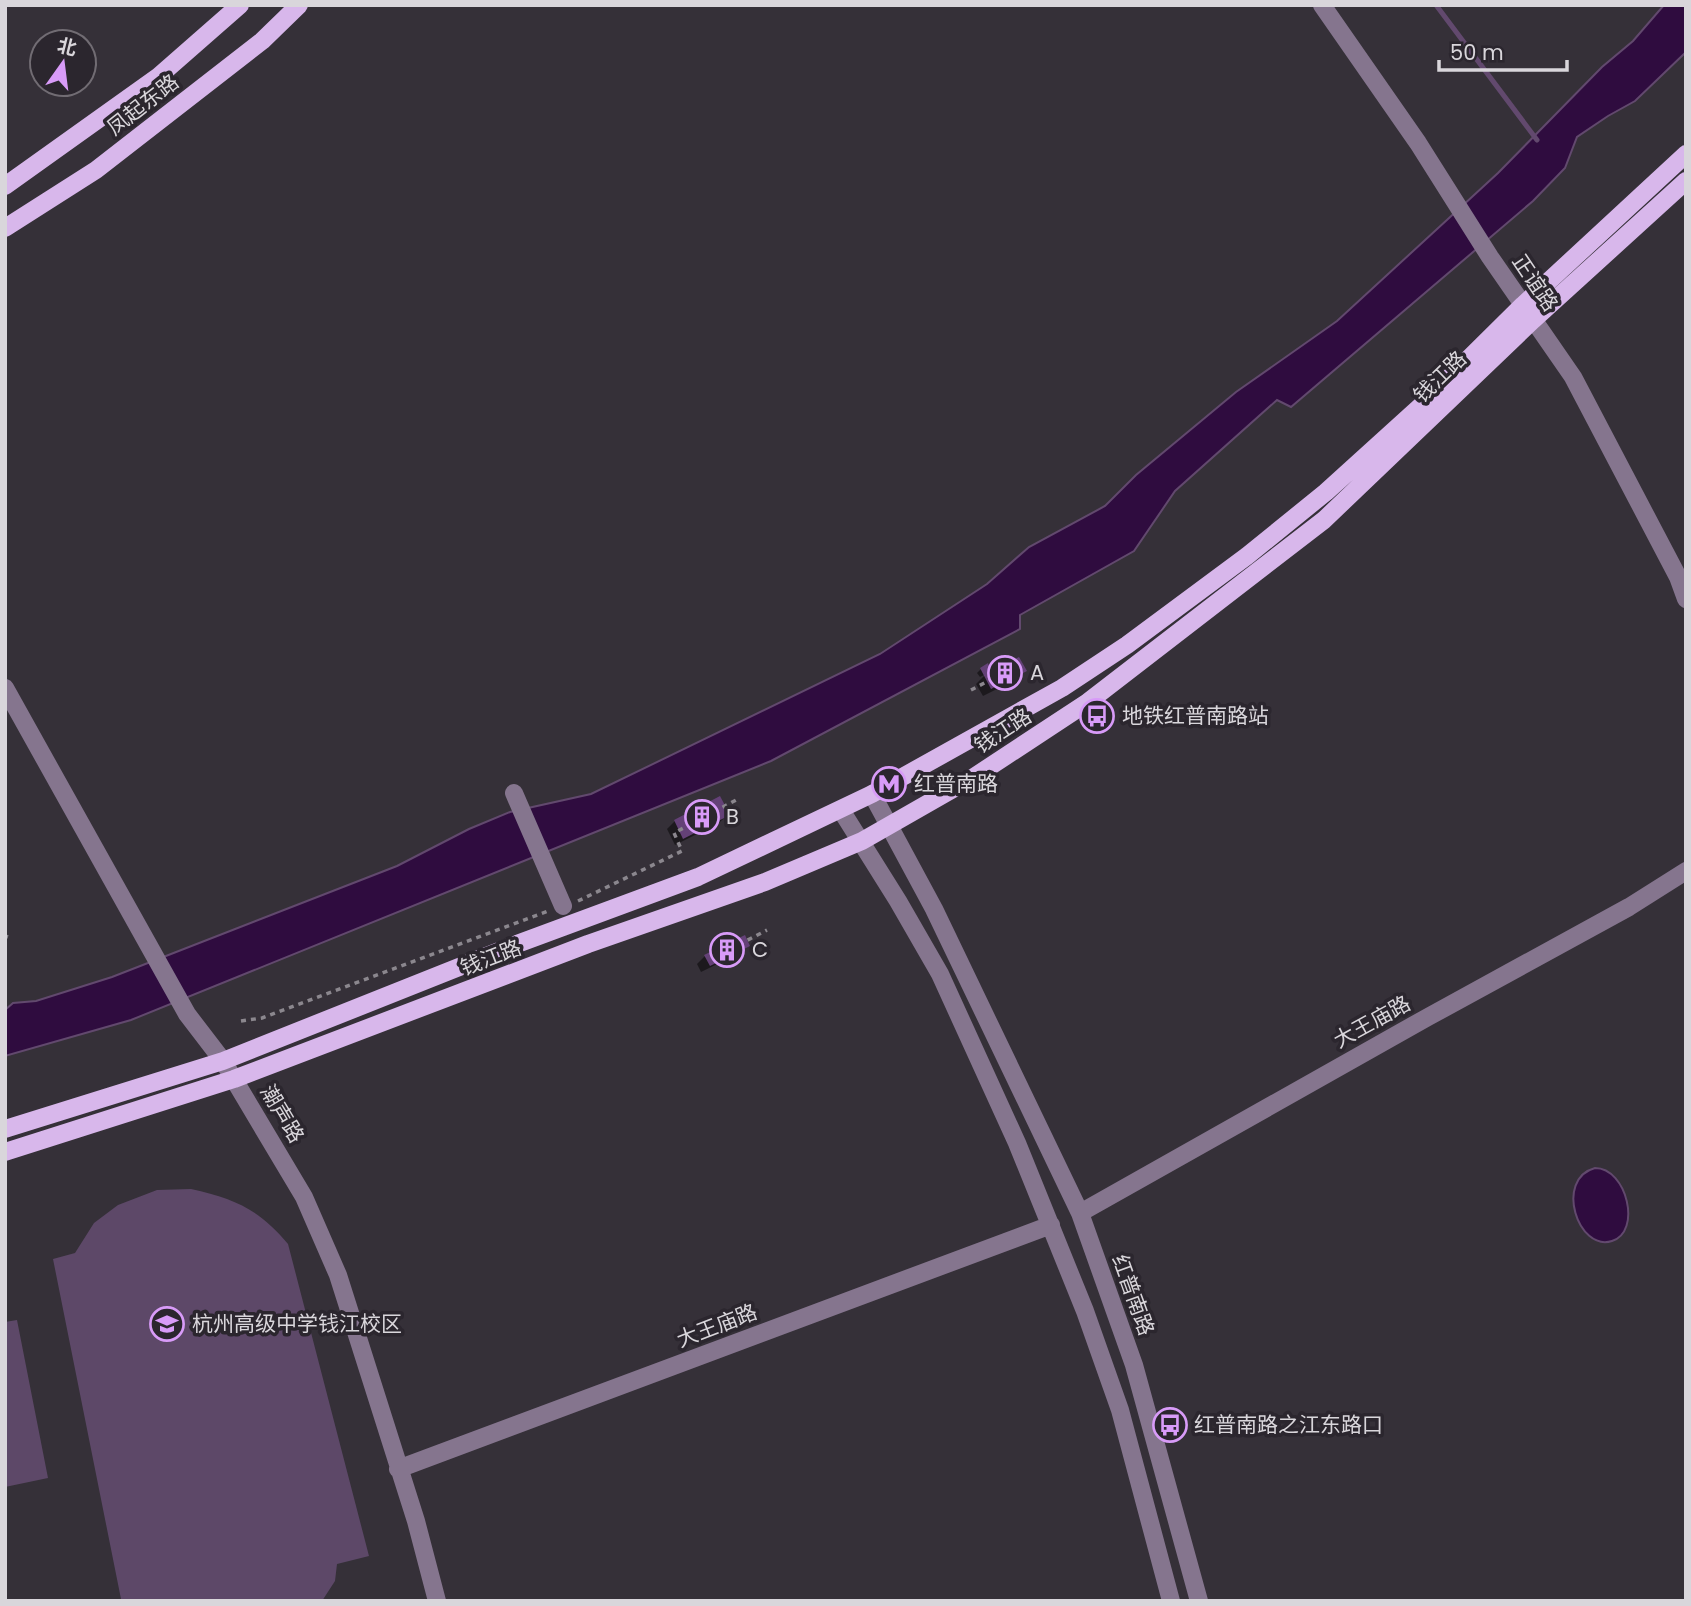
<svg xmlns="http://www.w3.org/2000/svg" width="1691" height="1606" font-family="Poppins,'Noto Sans SC',sans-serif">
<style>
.green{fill:#5d4868}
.water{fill:#2f0c3f;stroke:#62496e;stroke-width:2}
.shadow{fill:#0007}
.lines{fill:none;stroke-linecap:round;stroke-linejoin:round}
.stream{stroke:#62496e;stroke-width:5}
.building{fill:#644177}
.path{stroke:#8b878e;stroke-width:3.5;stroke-dasharray:5 5;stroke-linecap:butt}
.minor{stroke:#85758e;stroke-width:18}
.major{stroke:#d8b7eb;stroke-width:18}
.labels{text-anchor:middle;stroke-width:7;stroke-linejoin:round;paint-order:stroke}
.street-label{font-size:21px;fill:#d9d6db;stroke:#2b262e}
.poi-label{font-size:21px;fill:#d9d6db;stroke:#2b262e;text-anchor:start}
</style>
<rect width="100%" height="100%" fill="#353038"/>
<!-- green -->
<path class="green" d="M191 1189C235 1199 259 1209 288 1244L369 1556 337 1564 335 1581 322 1601H125L121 1599 53 1259 75 1253 94 1223 118 1205 157 1190Z
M17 1320 48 1478 5 1487V1322Z"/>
<!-- water -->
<path class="water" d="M1664 5H1686V52L1635 101 1608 116 1577 137 1565 168 1533 201 1291 407 1277 400 1175 491 1134 551 1020 615V629L771 761 131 1020 5 1056V1010L13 1003 36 1001 112 977 397 866 469 829 510 812 591 794 880 654 987 584 1029 547 1105 506 1136 475 1236 392 1337 321 1498 173 1602 67 1633 41Z
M1595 1168C1627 1168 1642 1232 1612 1241 1578 1252 1554 1179 1595 1168Z"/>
<!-- shadow -->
<path class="shadow" d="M981 669 990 673 1024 671 1017 679 983 696 976 684 986 674 980 677 977 673Z
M719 799 727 815 719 823 675 845 667 829 675 821Z
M748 945 740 953 701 972 697 964 705 956Z"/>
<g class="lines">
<!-- stream -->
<path class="stream" d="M1436 5 1537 140"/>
</g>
<!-- building -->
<path class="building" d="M1019 657 1027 671 991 689 980 668 988 663 991 671Z
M720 796 730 815 683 839 674 820Z
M745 935 750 946 710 966 704 955Z"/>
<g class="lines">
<!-- path -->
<path class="path" d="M971 690 1017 666
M578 901 682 851 674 833 738 799
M5 936 8 937
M721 954 767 930
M241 1021 262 1018 548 911"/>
<!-- minor -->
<path class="minor" d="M1322 5 1418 143 1490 257 1573 377 1678 577 1686 599
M5 688 187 1014 223 1061 304 1197 338 1275 416 1521 437 1601
M514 793 563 906
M872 794 934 909 1080 1213 1134 1365 1199 1601
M841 810 898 901 940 974 1017 1143 1085 1311 1120 1410 1171 1601
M1080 1213 1428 1017 1629 907 1686 871
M398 1469 1051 1225"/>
<!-- major -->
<path class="major" d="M5 186 159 76 240 5
M5 228 96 170 262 41 299 5
M5 1129 223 1061 517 944 698 877 872 794 1062 688 1127 645 1247 556 1326 492 1422 405 1523 305 1686 154
M5 1152 234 1079 588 944 765 882 862 841 974 777 1088 702 1324 520 1533 320 1686 181"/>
</g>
<!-- icons -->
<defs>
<g id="building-ring" transform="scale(1.75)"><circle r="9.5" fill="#2b262e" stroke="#d89bf8" stroke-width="1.5"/><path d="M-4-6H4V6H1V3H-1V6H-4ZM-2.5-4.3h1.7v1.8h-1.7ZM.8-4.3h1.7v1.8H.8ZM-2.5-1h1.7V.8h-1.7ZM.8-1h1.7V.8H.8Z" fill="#d89bf8"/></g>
<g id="bus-ring" transform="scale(1.75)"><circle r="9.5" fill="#2b262e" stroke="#d89bf8" stroke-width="1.5"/><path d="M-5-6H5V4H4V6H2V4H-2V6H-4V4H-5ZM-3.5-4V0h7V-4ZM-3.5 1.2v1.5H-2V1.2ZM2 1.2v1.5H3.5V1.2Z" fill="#d89bf8"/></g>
<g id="metro-ring" transform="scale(1.75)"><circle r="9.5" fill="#2b262e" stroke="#d89bf8" stroke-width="1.5"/><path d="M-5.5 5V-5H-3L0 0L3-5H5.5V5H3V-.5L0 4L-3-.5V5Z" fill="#d89bf8"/></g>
<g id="school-ring" transform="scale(1.75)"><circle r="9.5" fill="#2b262e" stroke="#d89bf8" stroke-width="1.5"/><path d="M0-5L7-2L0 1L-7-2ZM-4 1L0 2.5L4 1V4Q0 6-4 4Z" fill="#d89bf8"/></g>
</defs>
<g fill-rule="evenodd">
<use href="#building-ring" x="1005" y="673"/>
<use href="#bus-ring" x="1097" y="716"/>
<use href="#metro-ring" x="889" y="784"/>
<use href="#building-ring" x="702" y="817"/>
<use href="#building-ring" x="727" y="950"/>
<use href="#school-ring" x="167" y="1324"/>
<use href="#bus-ring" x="1170" y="1425"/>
</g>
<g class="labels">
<!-- street labels -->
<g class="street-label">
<text transform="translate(143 105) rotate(-38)" y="7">凤起东路</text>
<text transform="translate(1535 283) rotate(56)" y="7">正谊路</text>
<text transform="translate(1440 377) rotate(-44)" y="7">钱江路</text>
<text transform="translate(1003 731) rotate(-33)" y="7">钱江路</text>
<text transform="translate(491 958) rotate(-21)" y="7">钱江路</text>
<text transform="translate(1372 1022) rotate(-29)" y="7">大王庙路</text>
<text transform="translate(282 1114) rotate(59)" y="7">潮声路</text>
<text transform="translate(1133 1295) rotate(70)" y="7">红普南路</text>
<text transform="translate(717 1326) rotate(-21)" y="7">大王庙路</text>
</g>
<!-- poi labels -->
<g class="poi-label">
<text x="1030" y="680">A</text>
<text x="1122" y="723">地铁红普南路站</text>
<text x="914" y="791">红普南路</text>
<text x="726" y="824">B</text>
<text x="752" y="957">C</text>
<text x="192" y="1331">杭州高级中学钱江校区</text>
<text x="1194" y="1432">红普南路之江东路口</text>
</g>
</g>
<!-- border -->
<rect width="1691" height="1606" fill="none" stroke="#d9d6db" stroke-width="14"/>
<!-- north arrow -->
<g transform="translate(63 63) rotate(14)"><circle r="33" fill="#2b262e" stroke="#716c73" stroke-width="2"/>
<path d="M0-5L12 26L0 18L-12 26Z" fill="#d89bf8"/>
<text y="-10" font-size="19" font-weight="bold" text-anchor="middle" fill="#d9d6db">北</text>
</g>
<!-- scale -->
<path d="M1439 60v10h128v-10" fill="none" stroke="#d9d6db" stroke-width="3.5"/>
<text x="1450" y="60" font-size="21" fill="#d9d6db" stroke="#2b262e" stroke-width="5" paint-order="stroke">50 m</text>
</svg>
